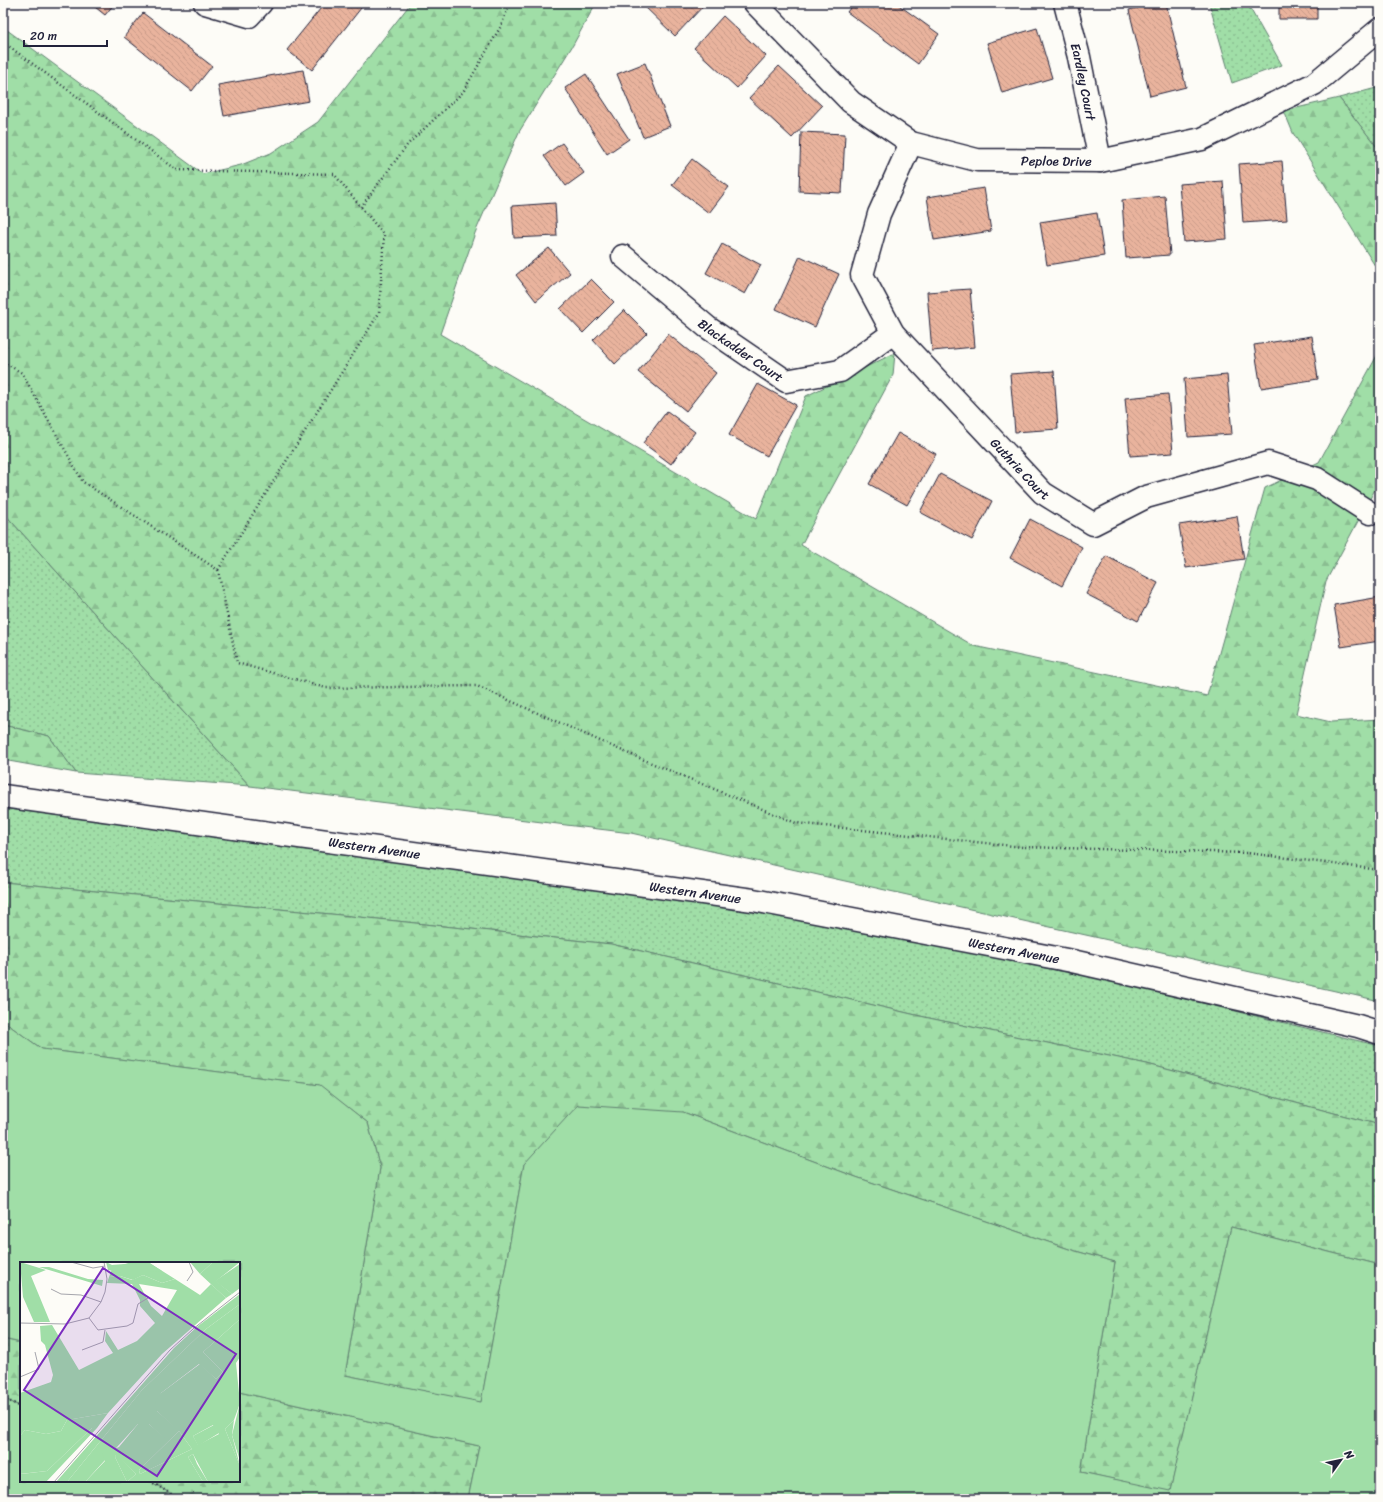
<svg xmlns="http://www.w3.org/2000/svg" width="1383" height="1502" font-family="Sriracha,sans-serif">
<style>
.grass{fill:url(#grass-dots);stroke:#618071}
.forest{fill:url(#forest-firs);stroke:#618071}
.park{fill:#a0dea7;stroke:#618071}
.building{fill:url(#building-back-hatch);stroke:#22223b}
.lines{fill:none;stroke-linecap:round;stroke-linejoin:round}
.street-casing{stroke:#22223b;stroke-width:25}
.secondary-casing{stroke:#22223b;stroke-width:25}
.path{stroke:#22223b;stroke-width:2.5;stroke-dasharray:1 3;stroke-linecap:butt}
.street{stroke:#fdfcf7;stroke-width:22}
.secondary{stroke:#fdfcf7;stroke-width:22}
.labels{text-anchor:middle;stroke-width:3;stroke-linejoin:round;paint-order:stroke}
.street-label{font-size:13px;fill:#22223b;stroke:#fdfcf7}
.inset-road{fill:none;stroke:#a5a5ac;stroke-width:1}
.view{fill:#7b2cbf;fill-opacity:0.15;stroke:#7b2cbf;stroke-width:2}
.inset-edge{fill:none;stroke:#22223b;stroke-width:2}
</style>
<defs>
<pattern id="grass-dots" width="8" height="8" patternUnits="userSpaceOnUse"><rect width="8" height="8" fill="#a0dea7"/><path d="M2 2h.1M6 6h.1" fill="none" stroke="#8abe91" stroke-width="1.8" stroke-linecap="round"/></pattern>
<pattern id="forest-firs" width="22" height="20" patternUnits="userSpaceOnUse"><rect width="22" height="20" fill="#a0dea7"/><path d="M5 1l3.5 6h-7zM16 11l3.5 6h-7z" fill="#8abe91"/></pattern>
<pattern id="building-back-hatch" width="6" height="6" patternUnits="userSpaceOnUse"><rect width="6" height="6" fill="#e9b39d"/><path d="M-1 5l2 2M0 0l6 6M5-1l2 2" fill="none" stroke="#c89a88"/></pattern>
</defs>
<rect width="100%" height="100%" fill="#fdfcf7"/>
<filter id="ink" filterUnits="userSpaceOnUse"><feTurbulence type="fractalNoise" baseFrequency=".025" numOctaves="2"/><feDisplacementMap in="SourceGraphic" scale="8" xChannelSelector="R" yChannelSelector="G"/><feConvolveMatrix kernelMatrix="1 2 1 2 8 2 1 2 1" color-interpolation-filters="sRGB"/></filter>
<g filter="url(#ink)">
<!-- grass -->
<path class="grass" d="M1209 3H1247L1282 65 1232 83Z
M1380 87V151L1339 98Z
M3 512 250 786 76 773 49 736 3 725Z
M3 808 748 909 1111 981 1380 1046V1125L1147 1064 929 1018 611 944 341 915 3 882Z"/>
<!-- forest -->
<path class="forest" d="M411 3H596L573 45 519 132 475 233 440 334 756 519 806 396 895 353 893 375 801 545 974 646 1207 696 1265 488 1319 462 1380 350V480L1326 581 1296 714 1331 722 1380 719V1001L631 833 250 786 3 512V27L203 174 241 165 271 153 318 122Z
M1339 98 1380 151V274L1293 133 1284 111Z
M3 725 49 736 76 773 3 760Z
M3 882 341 915 611 944 929 1018 1147 1064 1380 1125V1265L1231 1227 1170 1492 1081 1472 1115 1262 1072 1250 856 1177 683 1112 524 1164 481 1403 345 1375 380 1168 368 1123 319 1085 42 1049 3 1021Z
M3 1339 21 1343V1407L3 1398Z
M239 1392 479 1446 468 1499H179L150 1481H239Z"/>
<!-- park -->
<path class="park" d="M3 1021 42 1049 320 1085 368 1123 380 1168 345 1375 481 1402 524 1164 578 1105 683 1112 856 1177 1072 1250 1115 1262 1081 1472 1170 1491 1231 1227 1380 1265V1499H468L479 1446 239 1392V1263H21V1343L3 1339Z
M3 1398 21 1407V1481H150L179 1499H3Z"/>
<!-- building -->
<path class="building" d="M90 3H115L105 15Z
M325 3H365L312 70 287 50Z
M641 3H704L705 4 675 36Z
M854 3H896L939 34 918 64 847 12Z
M1158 3H1166L1186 87 1150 96 1129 10Z
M1279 3H1317V19H1279Z
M143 13 212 66 192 91 124 37Z
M723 16 766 56 737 88 694 48Z
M1037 28 1052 78 1002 93 987 43Z
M645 63 670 126 643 137 617 74Z
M779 66 822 106 792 138 749 98Z
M303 70 309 101 224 116 218 85Z
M586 74 629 139 607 154 565 88Z
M801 132 845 134 842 193 799 191Z
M562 143 584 173 566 186 544 156Z
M692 159 729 187 709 213 672 185Z
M1282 161 1287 220 1243 223 1239 164Z
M1223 181 1227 239 1184 242 1179 184Z
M984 188 991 231 934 240 927 197Z
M1165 196 1170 255 1126 258 1122 200Z
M555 203 557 236 514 238 512 206Z
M1097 213 1104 256 1047 265 1040 222Z
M722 244 761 265 745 294 706 273Z
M549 248 570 273 536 301 516 275Z
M800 256 839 274 815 327 776 309Z
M591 279 614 302 583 333 560 309Z
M970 289 975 347 932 351 927 292Z
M624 310 647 333 615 364 593 340Z
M668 334 716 373 686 411 638 372Z
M1312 336 1318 379 1261 388 1254 345Z
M1054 371 1058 429 1015 432 1010 374Z
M1227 375 1232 434 1188 437 1184 379Z
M758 384 796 405 767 456 729 435Z
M1168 394 1173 453 1130 456 1125 398Z
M667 411 695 432 671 464 643 443Z
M898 433 936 454 907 505 869 484Z
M940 474 992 501 972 540 920 512Z
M1237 516 1244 559 1186 568 1179 525Z
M1030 519 1082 547 1062 586 1010 558Z
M1106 556 1158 583 1138 621 1086 594Z
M1380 597V641L1341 647 1334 605Z"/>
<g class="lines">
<!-- street casing -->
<g class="street-casing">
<g id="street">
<path d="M205 3 249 16 261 3"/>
<path id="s1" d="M755 3 851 102 911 143 977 160 1100 161 1202 139 1314 84 1380 29"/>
<path id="s2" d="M1065 3 1079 57 1100 161"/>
<path id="s3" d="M911 143 879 214 862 275 893 333 1043 493 1093 524 1146 497 1268 463 1317 479 1370 513"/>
<path id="s4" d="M623 256 707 327 786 381 840 371 893 333"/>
</g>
</g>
<!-- secondary casing -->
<g class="secondary-casing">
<g id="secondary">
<path id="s5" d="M3 796 753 900 1072 961 1358 1026 1380 1033"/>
</g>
</g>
<!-- path -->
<path class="path" d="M3 42 177 170 334 174 384 235 379 313 218 570
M361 207 408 144 463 92 501 26 510 3
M3 362 22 373 83 482 218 570 237 663 326 688 477 686 625 752 796 823 1023 847 1248 853 1380 870
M3 1398 21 1407
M150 1481 179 1499"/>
<!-- street -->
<use href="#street" class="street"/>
<!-- secondary -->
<use href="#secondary" class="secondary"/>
</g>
</g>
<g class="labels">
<!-- street labels -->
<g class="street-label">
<text dy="5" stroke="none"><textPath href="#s2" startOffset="81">Eardley Court</textPath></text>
<text dy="5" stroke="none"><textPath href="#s1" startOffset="358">Peploe Drive</textPath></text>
<text dy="5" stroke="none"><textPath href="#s4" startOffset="151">Blackadder Court</textPath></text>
<text dy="5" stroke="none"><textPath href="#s3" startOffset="393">Guthrie Court</textPath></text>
<text dy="5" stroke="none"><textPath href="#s5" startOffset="375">Western Avenue</textPath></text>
<text dy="5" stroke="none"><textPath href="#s5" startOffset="699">Western Avenue</textPath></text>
<text dy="5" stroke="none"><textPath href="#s5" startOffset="1023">Western Avenue</textPath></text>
</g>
</g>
<!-- overview -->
<g transform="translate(20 1262)">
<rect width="220" height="220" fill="#fdfcf7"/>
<path d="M111 0H128L155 17 142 21 123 13 113 18 100 14 89 15 92 7ZM193 0H220L196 19 212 32 206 36 180 12ZM19 5H29L68 17 83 18 82 24ZM220 32V42L186 67 122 128 47 220H36L154 86 178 64ZM88 151 77 166H72L27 209 0 212V174L5 168 26 172 41 169 47 158ZM214 158 212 173 220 204 205 167Z" fill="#a0dea7"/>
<path d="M0 0 26 8 11 14 30 60H14L3 35ZM86 0 92 3 128 0 142 9 130 10 120 2 112 3 102 11 88 8ZM170 0H193L180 12ZM220 2V26L212 32 195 19ZM123 13 142 21 155 17 180 33 191 22 206 36 142 92 88 151 47 158 41 169 26 172 5 168 0 174V131L31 120 33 113 25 83 21 79 20 64 32 63 59 108 93 91 85 79 86 69 98 88 117 79 135 61 120 44V38L112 22 87 21 89 15 100 14 112 18ZM119 22 157 28 142 54 131 44ZM220 42V57L183 90 203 110 196 117 179 102 141 131 137 149 156 166 145 177 129 162H118L65 220H47L122 128 186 67ZM220 141V199L212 173ZM194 163 199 171 178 184 173 174ZM72 166H77L26 220H0L1 212 27 209ZM159 169 172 187 120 212 119 208ZM96 192 116 212 107 220 95 195ZM173 192 177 202 188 220H183L168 195Z" fill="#a0dea7" fill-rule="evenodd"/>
<path d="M220 57V95L216 101 220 141 214 158 205 167 220 204V220H188L173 192 168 195 183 220H65L85 199 81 188 86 184 94 187 99 185 118 162H129L145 176 155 166 137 149 135 140 141 131 180 102 196 117 203 110 183 90ZM193 163 199 172 178 183 173 174ZM159 169 172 187 120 212 119 208ZM96 193 116 212 107 220 95 195Z" fill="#a0dea7" fill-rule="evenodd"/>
<path class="inset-road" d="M51 0 73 6 85 4M167 19 173 10 169 0M31 27 41 32 61 33 81 40M69 56 78 68 107 64 113 61 118 42 128 36M0 61 45 62 69 56 81 40 85 30 87 17 84 0M62 88 83 80 85 68M0 115 19 107 15 90M34 220 150 88 173 67 220 30"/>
<path class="view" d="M83 6 216 92 137 214 4 128Z"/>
<rect width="220" height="220" class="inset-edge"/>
</g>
<!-- margin -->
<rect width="1383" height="1502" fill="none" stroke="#fdfcf7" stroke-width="16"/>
<rect x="8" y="8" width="1367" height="1486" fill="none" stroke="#22223b" stroke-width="1.5" filter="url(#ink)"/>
<!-- north arrow -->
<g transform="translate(1341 1460) rotate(57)" stroke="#fdfcf7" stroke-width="3" paint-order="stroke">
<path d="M0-3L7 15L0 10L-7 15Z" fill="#22223b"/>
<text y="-6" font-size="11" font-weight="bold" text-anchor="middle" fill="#22223b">N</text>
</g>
<!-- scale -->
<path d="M24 40v6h83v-6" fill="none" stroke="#22223b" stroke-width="2"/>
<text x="30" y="40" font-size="12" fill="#22223b" stroke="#fdfcf7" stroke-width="3" paint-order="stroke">20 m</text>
</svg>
